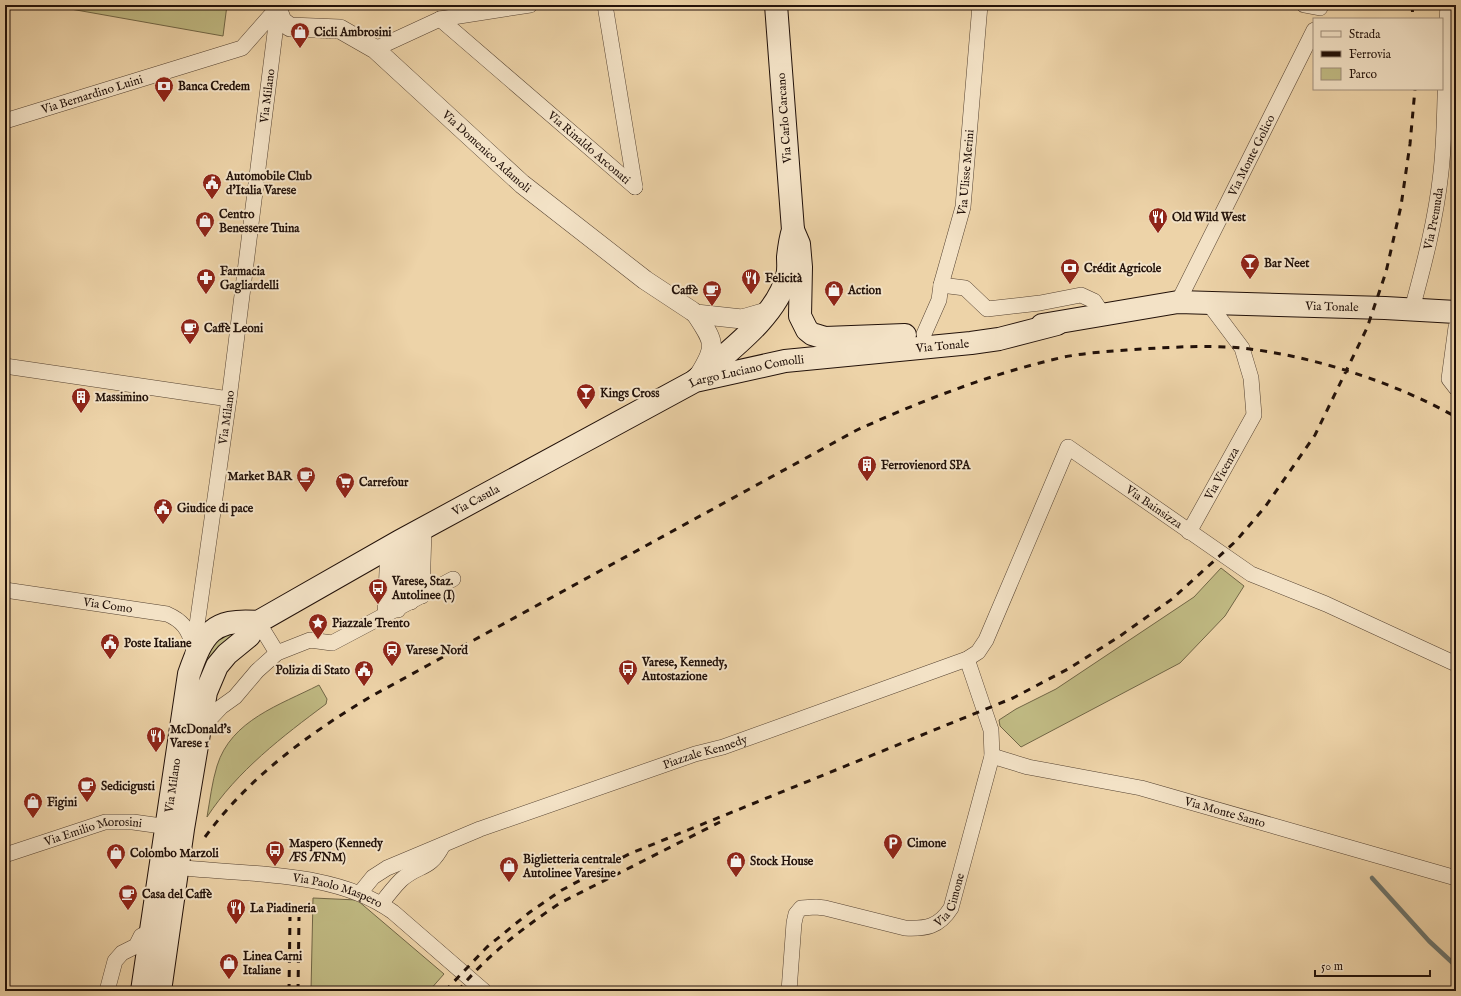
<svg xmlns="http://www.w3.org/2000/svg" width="1461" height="996" font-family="'IM FELL English',serif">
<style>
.green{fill:#c0ba83;stroke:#716646}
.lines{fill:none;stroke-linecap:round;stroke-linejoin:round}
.stream{stroke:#6b746d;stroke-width:4.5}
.minor-casing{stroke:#554231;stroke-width:16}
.tertiary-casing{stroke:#554231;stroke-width:20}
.secondary-casing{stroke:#221109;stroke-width:24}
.minor{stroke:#f3e2c6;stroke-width:15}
.tertiary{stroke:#f3e2c6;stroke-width:19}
.secondary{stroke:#f3e2c6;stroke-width:22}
.rail{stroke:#221109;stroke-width:3;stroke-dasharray:7 7;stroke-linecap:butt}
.labels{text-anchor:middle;stroke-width:4;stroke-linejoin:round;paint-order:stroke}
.poi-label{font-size:12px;font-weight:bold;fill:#221109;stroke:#f3e2c6;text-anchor:start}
.street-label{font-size:12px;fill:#221109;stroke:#f3e2c6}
</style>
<rect width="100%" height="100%" fill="#edd3a8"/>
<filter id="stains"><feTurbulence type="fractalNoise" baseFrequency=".005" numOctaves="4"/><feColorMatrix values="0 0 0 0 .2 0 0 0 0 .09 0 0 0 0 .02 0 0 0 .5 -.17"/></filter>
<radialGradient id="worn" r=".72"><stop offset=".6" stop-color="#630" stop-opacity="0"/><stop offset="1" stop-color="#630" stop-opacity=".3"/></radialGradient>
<!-- green -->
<path class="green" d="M48 5H227L223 36Z
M1221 568 1244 586 1225 616 1180 663 1021 747 1000 726 999 720 1016 709 1056 689 1194 597Z
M235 632 206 669H203L202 666 213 640Z
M319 685 327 699 326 704C283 736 237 771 207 817 210 800 212 782 217 766 231 720 280 705 319 685Z
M313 898 357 900 444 974 429 991H311Z"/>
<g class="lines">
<!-- stream -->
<path class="stream" d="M1372 878 1429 941 1456 966"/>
<!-- minor casing -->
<g class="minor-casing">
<g id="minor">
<path d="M605 5 635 187"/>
<path d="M1304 5 1320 8"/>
<path id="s1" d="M440 19 635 187"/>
<path d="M375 49 440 19 530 5"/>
<path id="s2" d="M5 121 242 48 279 6"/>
<path d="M941 285 965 288 987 309 1040 303 1081 295 1094 301 1104 316"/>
<path id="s3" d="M1178 302 1314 30"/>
<path id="s4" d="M1412 309C1424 265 1436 219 1441 172 1447 117 1444 61 1448 5"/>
<path d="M1456 327 1449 379 1456 388"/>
<path id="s5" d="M924 334 939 300 941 285 963 207 980 5"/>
<path d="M5 366 229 399"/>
<path id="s6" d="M1189 532 1254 415 1251 378 1242 348 1209 304"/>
<path id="s7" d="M5 590 167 614C183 621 188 629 193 645"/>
<path d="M422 596 424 529"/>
<path d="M411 602 412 535"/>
<path d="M398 610 400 541"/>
<path d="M385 617 388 548"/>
<path d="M258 622 277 653"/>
<path id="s8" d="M193 653 229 399 278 9"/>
<path d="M202 731 205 724 221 707 235 697 257 671 277 653 310 640 332 643 453 579"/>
<path id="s9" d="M992 756 1028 767 1141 788 1456 878"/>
<path id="s10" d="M5 855 105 822H133L176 828"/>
<path id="s11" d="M168 866C240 876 332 868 393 912L484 991"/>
<path id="s12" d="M360 893 373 877 387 868 480 829 695 754 723 747 967 659 978 652 986 640 1068 447 1251 574 1326 604 1456 664"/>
<path d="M381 904C387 896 394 887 401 880 420 863 429 872 443 845"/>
<path d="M107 991 115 961 122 953 136 946 141 936 150 931"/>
<path id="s13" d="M789 991 794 923 796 914 801 908 816 907 825 908 905 928C926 929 939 927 951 908L992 756 991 730 967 659"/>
</g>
</g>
<!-- tertiary casing -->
<g class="tertiary-casing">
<g id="tertiary">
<path id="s14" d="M276 5 282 21 290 27 340 29 375 49 522 184 645 280 692 311 696 314 742 319 770 311"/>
<path d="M696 314C714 342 718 345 699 375"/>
</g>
</g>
<!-- secondary casing -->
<g class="secondary-casing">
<g id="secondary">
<path d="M793 230 799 244 801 267 800 316 807 330 812 334 825 338 905 335"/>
<path id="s15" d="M1042 325 1178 302 1385 308 1456 312"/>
<path d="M696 380C728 351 776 318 787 276 789 270 788 263 788 257 789 248 790 239 793 230L776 5"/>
<path id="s16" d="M142 991 189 674C203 634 212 618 258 622"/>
<path id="s17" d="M160 991 183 829 206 692 217 666 227 654 249 636 258 622 400 541 695 381 785 361 971 343 999 339 1057 324"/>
</g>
</g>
<!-- minor -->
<use href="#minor" class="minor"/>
<!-- tertiary -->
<use href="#tertiary" class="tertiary"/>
<!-- secondary -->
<use href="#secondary" class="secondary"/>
<!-- rail -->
<path class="rail" d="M1412 5 1413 19
M205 837C249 777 307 735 370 697L857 430C923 400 993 373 1064 357 1090 352 1116 351 1142 349 1175 347 1209 345 1242 348 1313 356 1394 382 1456 417
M289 991 290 917
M298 991 299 917
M445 991 487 947 530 912 562 890 629 854 1013 698 1068 669 1120 636 1172 599 1236 541 1265 507 1315 435 1367 328 1386 272 1401 206 1410 144 1415 89
M458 991C486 956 523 928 560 903L720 822"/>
</g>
<!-- icons -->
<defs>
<g id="shop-pin" transform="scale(1)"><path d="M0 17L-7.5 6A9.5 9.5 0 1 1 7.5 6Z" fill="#8f2418" stroke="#f3e2c6"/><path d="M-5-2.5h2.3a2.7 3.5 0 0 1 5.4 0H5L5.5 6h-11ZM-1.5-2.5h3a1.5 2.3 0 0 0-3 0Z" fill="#fff"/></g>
<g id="bank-pin" transform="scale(1)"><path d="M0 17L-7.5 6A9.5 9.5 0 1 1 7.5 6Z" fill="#8f2418" stroke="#f3e2c6"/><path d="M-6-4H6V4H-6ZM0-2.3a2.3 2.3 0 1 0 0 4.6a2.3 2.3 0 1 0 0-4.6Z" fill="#fff"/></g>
<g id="civic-pin" transform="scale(1)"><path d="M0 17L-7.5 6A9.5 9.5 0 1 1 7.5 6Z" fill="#8f2418" stroke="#f3e2c6"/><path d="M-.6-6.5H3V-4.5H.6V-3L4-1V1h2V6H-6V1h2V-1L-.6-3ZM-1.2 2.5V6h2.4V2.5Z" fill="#fff"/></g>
<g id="restaurant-pin" transform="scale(1)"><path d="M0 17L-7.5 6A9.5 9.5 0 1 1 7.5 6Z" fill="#8f2418" stroke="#f3e2c6"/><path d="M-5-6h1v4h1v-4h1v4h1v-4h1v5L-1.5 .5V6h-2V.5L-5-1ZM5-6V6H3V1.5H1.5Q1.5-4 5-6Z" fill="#fff"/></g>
<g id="bar-pin" transform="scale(1)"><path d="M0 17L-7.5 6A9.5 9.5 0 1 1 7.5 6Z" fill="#8f2418" stroke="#f3e2c6"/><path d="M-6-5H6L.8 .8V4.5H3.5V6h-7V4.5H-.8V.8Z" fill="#fff"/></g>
<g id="pharmacy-pin" transform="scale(1)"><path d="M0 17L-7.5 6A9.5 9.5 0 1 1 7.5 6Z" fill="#8f2418" stroke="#f3e2c6"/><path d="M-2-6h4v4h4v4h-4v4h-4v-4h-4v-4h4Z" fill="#fff"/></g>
<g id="cafe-pin" transform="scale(1)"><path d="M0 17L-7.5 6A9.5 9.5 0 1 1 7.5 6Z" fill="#8f2418" stroke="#f3e2c6"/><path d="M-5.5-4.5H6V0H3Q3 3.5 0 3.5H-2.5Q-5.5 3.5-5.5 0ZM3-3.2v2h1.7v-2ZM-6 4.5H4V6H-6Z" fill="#fff"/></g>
<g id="building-pin" transform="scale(1)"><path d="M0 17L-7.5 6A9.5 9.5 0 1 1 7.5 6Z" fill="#8f2418" stroke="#f3e2c6"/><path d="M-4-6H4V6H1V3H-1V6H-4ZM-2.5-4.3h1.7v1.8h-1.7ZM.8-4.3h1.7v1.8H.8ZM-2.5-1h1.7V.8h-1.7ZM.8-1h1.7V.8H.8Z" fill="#fff"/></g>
<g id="supermarket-pin" transform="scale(1)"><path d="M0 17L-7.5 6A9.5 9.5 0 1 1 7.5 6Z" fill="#8f2418" stroke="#f3e2c6"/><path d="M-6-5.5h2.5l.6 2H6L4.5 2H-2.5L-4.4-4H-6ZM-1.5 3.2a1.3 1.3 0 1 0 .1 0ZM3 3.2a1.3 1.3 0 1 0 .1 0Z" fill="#fff"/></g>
<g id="bus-pin" transform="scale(1)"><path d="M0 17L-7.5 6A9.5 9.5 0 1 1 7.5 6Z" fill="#8f2418" stroke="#f3e2c6"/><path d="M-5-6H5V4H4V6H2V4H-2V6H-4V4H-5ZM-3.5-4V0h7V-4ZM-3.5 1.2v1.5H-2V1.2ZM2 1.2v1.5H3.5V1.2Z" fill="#fff"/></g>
<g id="sight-pin" transform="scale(1)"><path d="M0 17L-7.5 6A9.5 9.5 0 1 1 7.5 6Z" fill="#8f2418" stroke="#f3e2c6"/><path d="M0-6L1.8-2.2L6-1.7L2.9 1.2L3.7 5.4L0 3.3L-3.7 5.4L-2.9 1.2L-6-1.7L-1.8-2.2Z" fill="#fff"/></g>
<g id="station-pin" transform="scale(1)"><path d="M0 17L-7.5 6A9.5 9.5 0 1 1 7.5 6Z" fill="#8f2418" stroke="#f3e2c6"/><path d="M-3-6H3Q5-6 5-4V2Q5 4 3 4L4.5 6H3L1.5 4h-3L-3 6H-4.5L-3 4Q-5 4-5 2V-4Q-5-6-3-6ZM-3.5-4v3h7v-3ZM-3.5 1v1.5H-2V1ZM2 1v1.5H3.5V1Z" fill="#fff"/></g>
<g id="parking-pin" transform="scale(1)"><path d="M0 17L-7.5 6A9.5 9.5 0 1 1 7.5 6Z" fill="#8f2418" stroke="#f3e2c6"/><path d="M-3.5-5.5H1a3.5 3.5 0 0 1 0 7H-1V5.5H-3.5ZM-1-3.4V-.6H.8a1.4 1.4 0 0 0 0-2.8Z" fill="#fff"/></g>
</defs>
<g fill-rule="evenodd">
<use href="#shop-pin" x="300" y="32"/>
<use href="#bank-pin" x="164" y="86"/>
<use href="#civic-pin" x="212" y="183"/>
<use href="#restaurant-pin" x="1158" y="217"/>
<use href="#shop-pin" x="205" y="221"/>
<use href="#bar-pin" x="1250" y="263"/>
<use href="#bank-pin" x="1070" y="268"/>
<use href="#pharmacy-pin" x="206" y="278"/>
<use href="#restaurant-pin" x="751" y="278"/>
<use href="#cafe-pin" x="712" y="290"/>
<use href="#shop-pin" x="834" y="290"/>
<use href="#cafe-pin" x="190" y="328"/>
<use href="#bar-pin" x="586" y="393"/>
<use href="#building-pin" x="81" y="397"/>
<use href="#building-pin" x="867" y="465"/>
<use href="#cafe-pin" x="306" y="476"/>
<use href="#supermarket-pin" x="345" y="482"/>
<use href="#civic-pin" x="163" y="508"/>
<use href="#bus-pin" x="378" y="588"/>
<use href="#sight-pin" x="318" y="623"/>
<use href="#civic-pin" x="110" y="643"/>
<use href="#station-pin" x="392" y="650"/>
<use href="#bus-pin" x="628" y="669"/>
<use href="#civic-pin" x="364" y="670"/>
<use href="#restaurant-pin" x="156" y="736"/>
<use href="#cafe-pin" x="87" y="786"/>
<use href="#shop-pin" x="33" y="802"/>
<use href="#parking-pin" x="893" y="843"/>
<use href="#bus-pin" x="275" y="850"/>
<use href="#shop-pin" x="116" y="853"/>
<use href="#shop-pin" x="736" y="861"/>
<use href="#shop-pin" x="509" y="866"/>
<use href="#cafe-pin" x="128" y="894"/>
<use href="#restaurant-pin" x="236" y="908"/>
<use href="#shop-pin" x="229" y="963"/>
</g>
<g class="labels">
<!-- poi labels -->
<g class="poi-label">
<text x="314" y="36">Cicli Ambrosini</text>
<text x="178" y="90">Banca Credem</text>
<text x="226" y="180">Automobile Club<tspan x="226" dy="14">d'Italia Varese</tspan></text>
<text x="219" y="218">Centro<tspan x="219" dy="14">Benessere Tuina</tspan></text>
<text x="1172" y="221">Old Wild West</text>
<text x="1264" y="267">Bar Neet</text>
<text x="1084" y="272">Crédit Agricole</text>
<text x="220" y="275">Farmacia<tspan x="220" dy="14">Gagliardelli</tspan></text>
<text x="765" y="282">Felicità</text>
<text x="698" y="294" text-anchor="end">Caffè</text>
<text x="848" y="294">Action</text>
<text x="204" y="332">Caffè Leoni</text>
<text x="600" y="397">Kings Cross</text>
<text x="95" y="401">Massimino</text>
<text x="881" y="469">Ferrovienord SPA</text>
<text x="292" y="480" text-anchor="end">Market BAR</text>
<text x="359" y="486">Carrefour</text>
<text x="177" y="512">Giudice di pace</text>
<text x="392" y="585">Varese, Staz.<tspan x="392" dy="14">Autolinee (I)</tspan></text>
<text x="332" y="627">Piazzale Trento</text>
<text x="124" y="647">Poste Italiane</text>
<text x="406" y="654">Varese Nord</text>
<text x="642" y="666">Varese, Kennedy,<tspan x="642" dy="14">Autostazione</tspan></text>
<text x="350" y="674" text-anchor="end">Polizia di Stato</text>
<text x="170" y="733">McDonald's<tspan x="170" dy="14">Varese 1</tspan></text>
<text x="101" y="790">Sedicigusti</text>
<text x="47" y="806">Figini</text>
<text x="289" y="847">Maspero (Kennedy<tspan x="289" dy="14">/FS /FNM)</tspan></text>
<text x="907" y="847">Cimone</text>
<text x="130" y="857">Colombo Marzoli</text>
<text x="523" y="863">Biglietteria centrale<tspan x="523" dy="14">Autolinee Varesine</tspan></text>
<text x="750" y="865">Stock House</text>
<text x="142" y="898">Casa del Caffè</text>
<text x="250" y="912">La Piadineria</text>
<text x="243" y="960">Linea Carni<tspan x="243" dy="14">Italiane</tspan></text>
</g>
<!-- street labels -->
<g class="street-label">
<text dy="4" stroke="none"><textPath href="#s2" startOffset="91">Via Bernardino Luini</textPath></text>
<text dy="4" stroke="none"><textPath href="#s8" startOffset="562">Via Milano</textPath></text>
<text transform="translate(784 118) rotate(-94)" y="4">Via Carlo Carcano</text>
<text dy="4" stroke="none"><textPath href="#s1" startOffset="197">Via Rinaldo Arconati</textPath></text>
<text dy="4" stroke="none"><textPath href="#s14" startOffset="269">Via Domenico Adamoli</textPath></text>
<text dy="4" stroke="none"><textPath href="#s3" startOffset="164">Via Monte Golico</textPath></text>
<text dy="4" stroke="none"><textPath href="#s5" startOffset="168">Via Ulisse Merini</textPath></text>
<text dy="4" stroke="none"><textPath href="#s4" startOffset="93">Via Premuda</textPath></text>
<text dy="4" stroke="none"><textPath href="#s15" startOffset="292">Via Tonale</textPath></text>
<text dy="4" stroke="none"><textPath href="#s17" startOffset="1141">Via Tonale</textPath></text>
<text dy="4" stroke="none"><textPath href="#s17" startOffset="943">Largo Luciano Comolli</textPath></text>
<text dy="4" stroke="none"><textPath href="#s8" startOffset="238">Via Milano</textPath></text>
<text dy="4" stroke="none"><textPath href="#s6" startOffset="67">Via Vicenza</textPath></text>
<text dy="4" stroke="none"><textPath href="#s17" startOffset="641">Via Casula</textPath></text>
<text dy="4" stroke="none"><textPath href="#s12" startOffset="996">Via Bainsizza</textPath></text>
<text dy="4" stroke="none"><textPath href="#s7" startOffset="104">Via Como</textPath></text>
<text dy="4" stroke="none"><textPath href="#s12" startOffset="376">Piazzale Kennedy</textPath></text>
<text dy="4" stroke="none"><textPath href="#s16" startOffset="208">Via Milano</textPath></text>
<text dy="4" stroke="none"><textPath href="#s9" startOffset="240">Via Monte Santo</textPath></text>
<text dy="4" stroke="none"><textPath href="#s10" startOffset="92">Via Emilio Morosini</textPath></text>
<text dy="4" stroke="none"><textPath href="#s11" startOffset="172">Via Paolo Maspero</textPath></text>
<text dy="4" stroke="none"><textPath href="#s13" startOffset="252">Via Cimone</textPath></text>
</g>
</g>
<!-- margin -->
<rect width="1461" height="996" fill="none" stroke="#edd3a8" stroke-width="20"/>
<rect x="6" y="6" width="1449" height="984" fill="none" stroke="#221109" stroke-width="2"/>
<rect x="10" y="10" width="1441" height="976" fill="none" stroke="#221109"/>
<!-- legend -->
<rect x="1313" y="18" width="130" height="72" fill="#f3e2c6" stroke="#9f8e7a"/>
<rect x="1321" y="31" width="20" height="6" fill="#f3e2c6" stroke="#9f8e7a"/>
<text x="1349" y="38" font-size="12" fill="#221109">Strada</text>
<rect x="1321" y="51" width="20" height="6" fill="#221109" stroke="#9f8e7a"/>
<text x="1349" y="58" font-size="12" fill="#221109">Ferrovia</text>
<rect x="1321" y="68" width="20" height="12" fill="#c0ba83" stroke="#9f8e7a"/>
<text x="1349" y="78" font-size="12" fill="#221109">Parco</text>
<!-- scale -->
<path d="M1315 970v6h115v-6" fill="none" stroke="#221109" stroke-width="2"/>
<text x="1321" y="970" font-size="12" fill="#221109" stroke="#f3e2c6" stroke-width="3" paint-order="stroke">50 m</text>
<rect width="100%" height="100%" filter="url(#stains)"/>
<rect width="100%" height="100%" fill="url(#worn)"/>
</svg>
